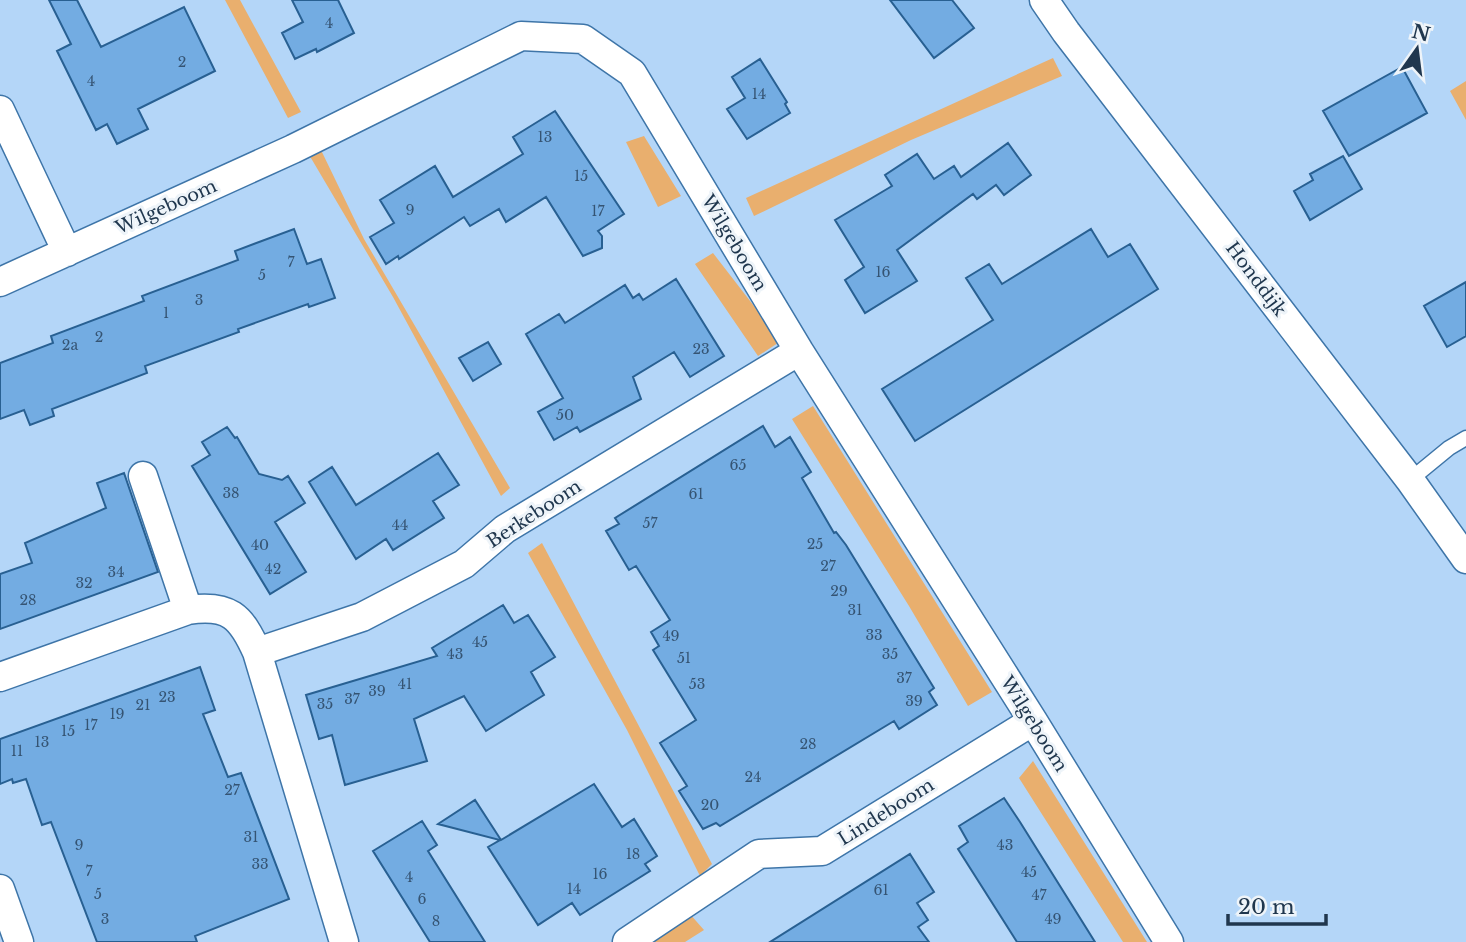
<svg xmlns="http://www.w3.org/2000/svg" width="1466" height="942" font-family="'Libre Baskerville',serif">
<style>
.green{fill:#e9af6e}
.building{fill:#73ace2;stroke:#286092;stroke-width:2}
.lines{fill:none;stroke-linecap:round;stroke-linejoin:round}
.service-casing{stroke:#3e75a8;stroke-width:17}
.minor-casing{stroke:#3e75a8;stroke-width:31}
.service{stroke:#fff;stroke-width:14}
.minor{stroke:#fff;stroke-width:28}
.labels{text-anchor:middle;stroke-width:6;stroke-linejoin:round;paint-order:stroke}
.number-label{font-size:14px;fill:#355473}
.street-label{font-size:18px;fill:#20374e;stroke:#eef4f9}
</style>
<rect width="100%" height="100%" fill="#b4d6f8"/>
<!-- green -->
<path class="green" d="M225 0H240L301 112 288 118Z
M1053 58 1062 76 911 140 754 216 746 198Z
M1466 81V120L1450 91Z
M644 136 681 196 658 207 626 142Z
M320 148 364 239 510 488 501 496 393 297 308 153Z
M713 253 781 341 758 356 695 264Z
M813 406 992 692 968 706 909 606 792 419Z
M542 543 712 864 700 876 627 730 528 553Z
M1033 761 1147 942H1123L1019 778Z
M689 913 704 930 685 942H648Z"/>
<!-- building -->
<path class="building" d="M49 0H77L101 47 184 7 215 71 138 109 148 129 117 144 107 124 96 130 57 51 71 44Z
M292 0H338L354 33 317 52 316 49 295 59 282 33 303 22Z
M890 0H952L974 28 934 58Z
M760 59 787 102 785 104 790 113 747 139 727 109 745 98 732 77Z
M1402 67 1427 113 1349 156 1323 111Z
M555 111 624 214 598 231 602 236V248L583 256 546 197 506 222 499 209 470 226 464 217 399 259 398 256 386 264 370 237 394 223 380 200 435 166 453 197 523 154 513 137Z
M1008 143 1031 175 1004 195 996 185 977 199 973 194 897 250 917 281 865 313 845 280 864 267 835 220 892 186 885 175 917 154 934 179 954 166 961 177Z
M1343 156 1362 189 1310 220 1294 191 1313 180 1310 174Z
M294 229 307 264 321 259 335 298 309 307 308 304 238 329 239 332 145 366 147 373 52 409 54 416 30 425 24 410 0 419V363L53 343 51 336 144 301 142 296 238 260 235 251Z
M1091 229 1108 257 1130 244 1158 289 915 441 882 389 993 320 966 278 989 264 1002 284Z
M676 279 724 356 690 377 674 352 633 377 641 399 580 432 577 427 554 440 538 412 563 398 526 334 559 314 565 323 625 285 633 298 639 294 643 300Z
M1466 282V336L1447 347 1424 306Z
M488 342 501 364 473 381 459 358Z
M763 426 775 447 790 437 811 472 802 478 834 533 836 532 846 545 934 688 929 692 937 705 899 729 894 721 720 826 716 823 703 829 679 791 687 786 660 743 696 720 653 650 659 646 651 632 670 620 636 566 629 570 606 531 619 524 615 518Z
M227 427 235 438 237 437 259 474 282 480 288 476 305 503 275 522 306 572 270 594 192 466 210 455 202 442Z
M438 453 459 485 433 501 444 518 393 550 386 539 356 559 309 482 332 467 356 505Z
M124 473 158 572 0 629V574L32 563 25 543 106 508 97 483Z
M503 605 514 623 528 615 555 657 531 672 544 695 486 731 464 696 414 719 427 761 345 785 332 735 319 739 306 695 437 656 432 648Z
M200 667 215 710 203 714 228 777 241 773 289 899 195 936 197 942H97L51 822 42 825 26 779 13 783 12 779 0 784V739Z
M594 784 622 827 634 819 657 856 645 864 650 871 580 915 572 903 538 925 488 847 500 840 438 824 475 800 501 840Z
M1004 798 1020 822 1095 942H1017L958 849 968 842 959 826Z
M422 821 437 845 428 851 485 942H430L373 851Z
M910 854 934 892 917 903 928 920 918 927 929 942H770Z"/>
<g class="lines">
<!-- service casing -->
<g class="service-casing">
<path id="service" d="M1410 480 1449 448 1466 438"/>
</g>
<!-- minor casing -->
<g class="minor-casing">
<path id="minor" d="M1044 0 1066 32 1410 480 1466 559
M0 110 67 252
M0 282 293 149 521 36 583 39 632 73 799 351 1033 721 1169 942
M143 476 188 610
M257 652 344 942
M0 677 188 610C229 604 241 616 257 652L362 617 464 564 505 529 799 351
M0 889 19 942
M627 942 759 854 822 851 1033 721"/>
</g>
<!-- service -->
<use href="#service" class="service"/>
<!-- minor -->
<use href="#minor" class="minor"/>
</g>
<g class="labels">
<!-- number labels -->
<g class="number-label">
<text x="329" y="28">4</text>
<text x="182" y="67">2</text>
<text x="91" y="86">4</text>
<text x="759" y="99">14</text>
<text x="545" y="142">13</text>
<text x="581" y="181">15</text>
<text x="410" y="215">9</text>
<text x="598" y="216">17</text>
<text x="291" y="267">7</text>
<text x="883" y="277">16</text>
<text x="262" y="280">5</text>
<text x="199" y="305">3</text>
<text x="166" y="318">1</text>
<text x="99" y="342">2</text>
<text x="70" y="350">2a</text>
<text x="701" y="354">23</text>
<text x="565" y="420">50</text>
<text x="738" y="470">65</text>
<text x="231" y="498">38</text>
<text x="696" y="499">61</text>
<text x="650" y="528">57</text>
<text x="400" y="530">44</text>
<text x="815" y="549">25</text>
<text x="260" y="550">40</text>
<text x="828" y="571">27</text>
<text x="273" y="574">42</text>
<text x="116" y="577">34</text>
<text x="84" y="588">32</text>
<text x="839" y="596">29</text>
<text x="28" y="605">28</text>
<text x="855" y="615">31</text>
<text x="874" y="640">33</text>
<text x="671" y="641">49</text>
<text x="480" y="647">45</text>
<text x="455" y="659">43</text>
<text x="890" y="659">35</text>
<text x="684" y="663">51</text>
<text x="904" y="683">37</text>
<text x="405" y="689">41</text>
<text x="697" y="689">53</text>
<text x="377" y="696">39</text>
<text x="167" y="702">23</text>
<text x="352" y="704">37</text>
<text x="914" y="706">39</text>
<text x="325" y="709">35</text>
<text x="143" y="710">21</text>
<text x="117" y="719">19</text>
<text x="91" y="730">17</text>
<text x="68" y="736">15</text>
<text x="42" y="747">13</text>
<text x="808" y="749">28</text>
<text x="17" y="756">11</text>
<text x="753" y="782">24</text>
<text x="232" y="795">27</text>
<text x="710" y="810">20</text>
<text x="251" y="842">31</text>
<text x="79" y="850">9</text>
<text x="1005" y="850">43</text>
<text x="633" y="859">18</text>
<text x="260" y="869">33</text>
<text x="89" y="876">7</text>
<text x="1029" y="877">45</text>
<text x="600" y="879">16</text>
<text x="409" y="882">4</text>
<text x="574" y="894">14</text>
<text x="881" y="895">61</text>
<text x="98" y="899">5</text>
<text x="1039" y="900">47</text>
<text x="422" y="904">6</text>
<text x="105" y="924">3</text>
<text x="1053" y="924">49</text>
<text x="436" y="926">8</text>
</g>
<!-- street labels -->
<g class="street-label">
<text transform="translate(166 207) rotate(-24)" y="6">Wilgeboom</text>
<text transform="translate(734 243) rotate(59)" y="6">Wilgeboom</text>
<text transform="translate(1256 279) rotate(53)" y="6">Honddijk</text>
<text transform="translate(534 514) rotate(-33)" y="6">Berkeboom</text>
<text transform="translate(1034 724) rotate(58)" y="6">Wilgeboom</text>
<text transform="translate(886 812) rotate(-32)" y="6">Lindeboom</text>
</g>
</g>
<!-- north arrow -->
<g transform="translate(1417 49) rotate(14)" stroke="#eef4f9" stroke-width="5" paint-order="stroke">
<path d="M0-5L12 26L0 18L-12 26Z" fill="#20374e"/>
<text y="-10" font-size="19" font-weight="bold" text-anchor="middle" fill="#20374e">N</text>
</g>
<!-- scale -->
<path d="M1228 914v10h98v-10" fill="none" stroke="#20374e" stroke-width="3.5"/>
<text x="1238" y="914" font-size="21" fill="#20374e" stroke="#eef4f9" stroke-width="5" paint-order="stroke">20 m</text>
</svg>
